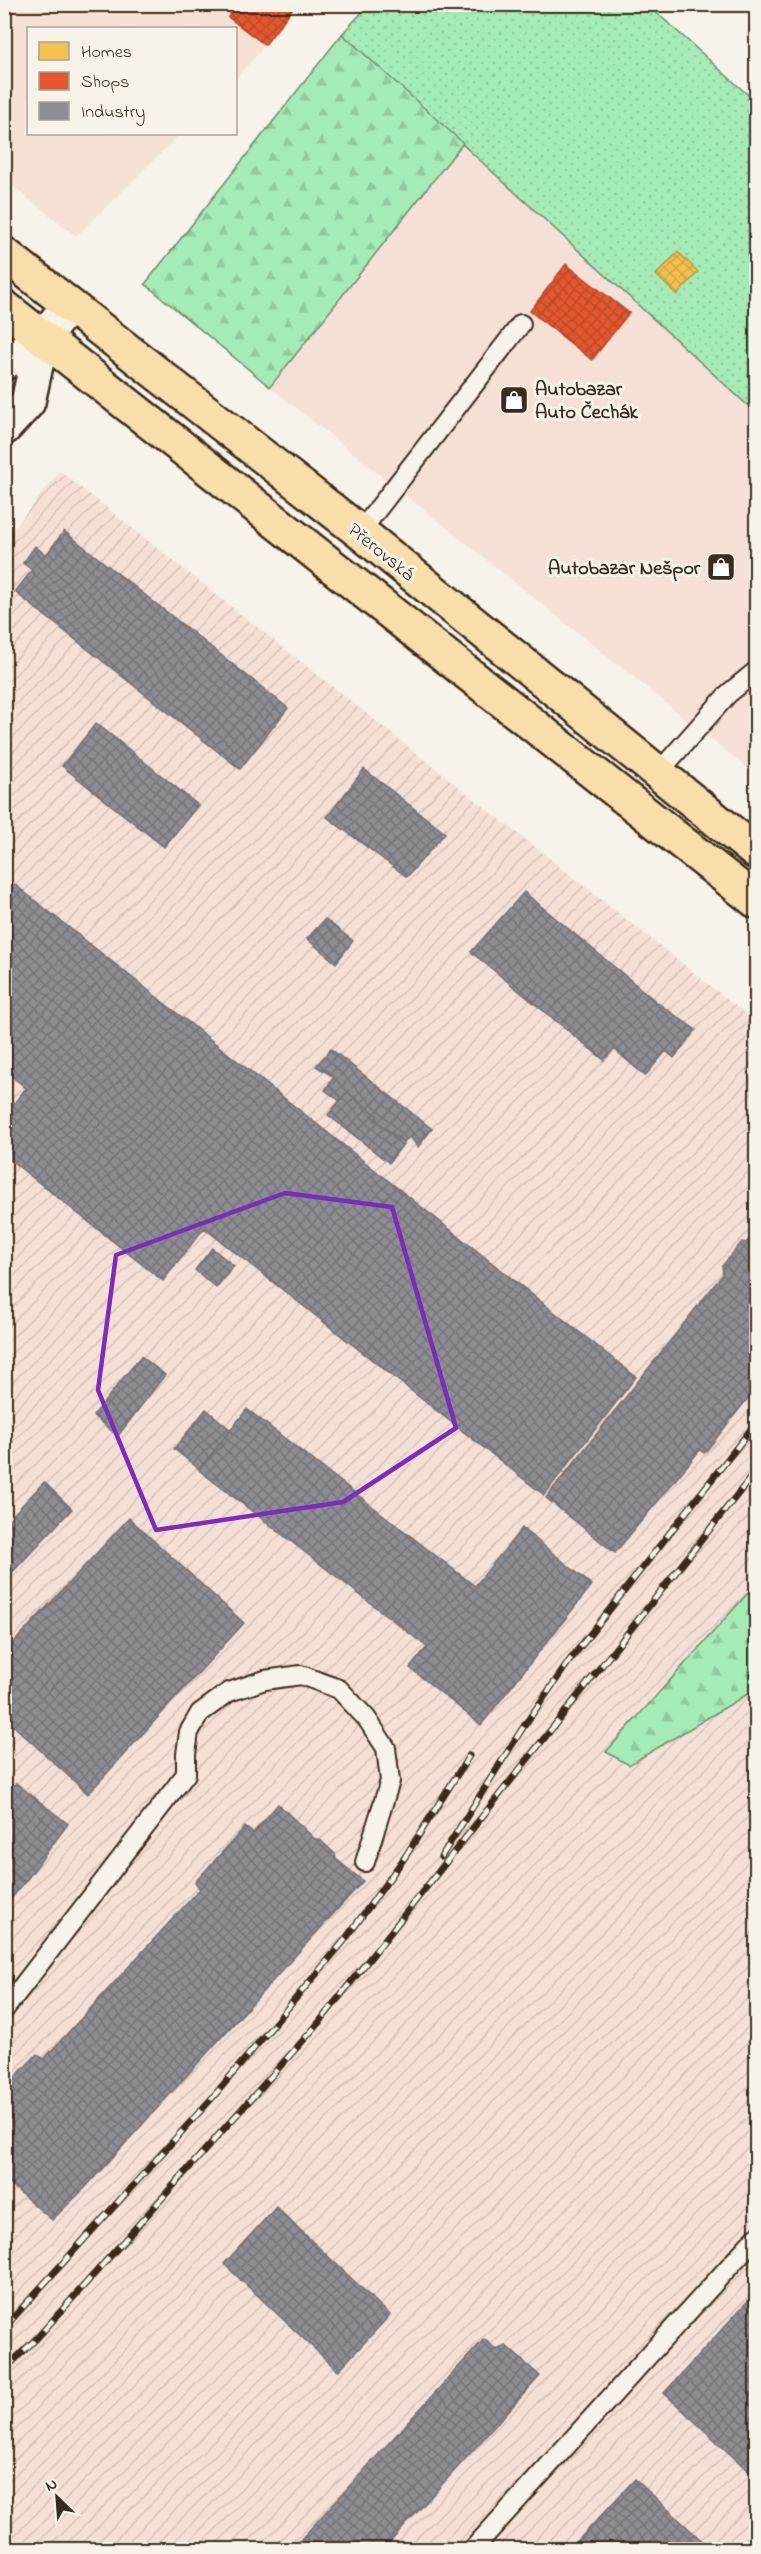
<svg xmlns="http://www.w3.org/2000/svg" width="761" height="2554" font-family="'Indie Flower',sans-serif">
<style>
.built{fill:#f5e0d6}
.industrial{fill:url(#industrial-furrows)}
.grass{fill:url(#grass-dots);stroke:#708a6b;stroke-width:1.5}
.forest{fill:url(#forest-firs);stroke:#708a6b;stroke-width:1.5}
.homes{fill:url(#homes-cross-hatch);stroke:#bb9440;stroke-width:1.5}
.shops{fill:url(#shops-cross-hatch);stroke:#b14a29;stroke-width:1.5}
.industry{fill:url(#industry-cross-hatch);stroke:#746f6f;stroke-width:1.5}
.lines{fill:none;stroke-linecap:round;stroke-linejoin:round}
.lane-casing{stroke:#3b2a1e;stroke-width:22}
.street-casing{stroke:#3b2a1e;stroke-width:38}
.primary-casing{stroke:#3b2a1e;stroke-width:38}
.lane{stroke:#f7f3e8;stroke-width:18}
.street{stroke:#f7f3e8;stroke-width:33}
.primary{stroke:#f8deab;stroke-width:33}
.rail-casing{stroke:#3b2a1e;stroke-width:7}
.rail{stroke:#f7f3e8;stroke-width:4.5;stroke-dasharray:14;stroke-linecap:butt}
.marked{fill:none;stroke:#7b2cbf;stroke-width:4.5;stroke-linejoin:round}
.labels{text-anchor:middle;stroke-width:6;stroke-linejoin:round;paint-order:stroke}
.poi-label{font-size:20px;font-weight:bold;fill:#3b2a1e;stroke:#f7f3e8;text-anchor:start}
.street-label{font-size:20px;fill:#3b2a1e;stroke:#f7f3e8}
</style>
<defs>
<pattern id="industrial-furrows" width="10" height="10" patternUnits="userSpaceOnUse" patternTransform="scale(1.5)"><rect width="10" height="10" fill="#f5e0d6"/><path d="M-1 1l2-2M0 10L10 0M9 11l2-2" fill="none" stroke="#d3c0b7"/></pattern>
<pattern id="grass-dots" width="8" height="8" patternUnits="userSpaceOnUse" patternTransform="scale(1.5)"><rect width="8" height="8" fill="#a4ebb8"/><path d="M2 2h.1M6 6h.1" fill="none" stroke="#8eca9e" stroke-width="1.8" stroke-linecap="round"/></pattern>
<pattern id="forest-firs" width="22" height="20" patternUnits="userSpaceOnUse" patternTransform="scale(1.5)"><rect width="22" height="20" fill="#a4ebb8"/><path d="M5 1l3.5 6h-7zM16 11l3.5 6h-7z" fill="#8eca9e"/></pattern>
<pattern id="homes-cross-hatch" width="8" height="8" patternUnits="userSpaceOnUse" patternTransform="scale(1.5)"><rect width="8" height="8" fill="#f2c14e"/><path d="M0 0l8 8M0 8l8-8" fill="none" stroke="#d0a644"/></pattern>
<pattern id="shops-cross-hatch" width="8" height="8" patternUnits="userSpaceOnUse" patternTransform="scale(1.5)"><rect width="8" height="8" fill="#e4572e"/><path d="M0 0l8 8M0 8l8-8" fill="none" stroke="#ba4827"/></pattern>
<pattern id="industry-cross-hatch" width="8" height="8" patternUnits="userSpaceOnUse" patternTransform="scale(1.5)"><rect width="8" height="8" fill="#8d8d92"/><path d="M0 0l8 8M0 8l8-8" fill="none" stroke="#747377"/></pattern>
</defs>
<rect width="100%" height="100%" fill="#f7f3e8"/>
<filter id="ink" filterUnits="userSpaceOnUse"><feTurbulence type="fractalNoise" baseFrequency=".0167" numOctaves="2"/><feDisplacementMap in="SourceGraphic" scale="12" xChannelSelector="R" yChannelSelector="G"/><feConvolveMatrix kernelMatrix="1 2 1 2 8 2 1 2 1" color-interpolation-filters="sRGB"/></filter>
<g filter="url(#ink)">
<!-- built -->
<path class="built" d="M4 5H296L265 45 236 78V28H28V134H180L76 236 5 180Z
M463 143 756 412V775L270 387Z"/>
<!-- industrial -->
<path class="industrial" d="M60 471 756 1022V2549H5L4 541Z"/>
<!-- grass -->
<path class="grass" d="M369 5H648L756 102V413L342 34Z"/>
<!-- forest -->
<path class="forest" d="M342 34 463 143 270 387 145 284Z
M756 1584V1689L629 1765 606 1752Z"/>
<!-- homes -->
<path class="homes" d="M678 252 698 272 677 295 656 275Z"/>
<!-- shops -->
<path class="shops" d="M237 4H296L265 45 228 17Z
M566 264 629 313 592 360 530 311Z"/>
<!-- industry -->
<path class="industry" d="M64 531 288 708 240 769 15 592 32 570 23 563 35 546 46 555Z
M96 723 198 805 164 847 62 766Z
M364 769 445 833 407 877 327 817Z
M4 876 636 1377 544 1495 204 1228 163 1281 4 1155V1116L26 1088 4 1070Z
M524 892 658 1003 696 1030 674 1058 666 1051 645 1076 614 1049 604 1060 471 952Z
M325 919 353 941 336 963 307 939Z
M331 1049 432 1129 418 1147 410 1137 403 1142 391 1132 377 1121 378 1116 347 1092 340 1101 325 1090 334 1077 316 1066Z
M347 1092 378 1116 375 1120 404 1143 389 1163 328 1115Z
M756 1231V1388L707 1450 704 1453 700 1450 615 1553 546 1498 723 1274 722 1266 742 1242 746 1243Z
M212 1248 234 1266 216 1288 195 1270Z
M141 1356 165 1375 118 1436 93 1416Z
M206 1409 231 1430 199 1469 174 1449Z
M247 1409 475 1586 522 1528 592 1585 481 1725 410 1668 427 1647 199 1470Z
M44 1482 72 1509 4 1581V1524Z
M129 1518 244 1623 88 1794 4 1717V1653Z
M16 1783 68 1824 25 1882 4 1866V1799Z
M278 1804 315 1839H319L335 1854 336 1859 363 1881 84 2189 52 2220 4 2179V2089L37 2054 44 2059 200 1889 195 1882 245 1827 253 1833Z
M4 1866 25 1882 4 1908Z
M276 2207 390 2315 338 2371 224 2264Z
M756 2292V2478L664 2393Z
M484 2339 497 2350 505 2345 540 2376 383 2550H291Z
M635 2479 712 2550H569Z
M280 2540 291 2550H271Z"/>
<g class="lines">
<!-- lane casing -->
<g class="lane-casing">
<path id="lane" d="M360 532 521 324
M658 773 728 694 756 671
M4 2010 186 1774V1754L189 1732 200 1713 229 1692 265 1680 301 1675 339 1689 367 1719 386 1748 390 1781 365 1862
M472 2550 756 2237"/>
</g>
<!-- street casing -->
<g class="street-casing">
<path id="street" d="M4 363 42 338 69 306
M4 428 28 402 42 338"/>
</g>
<!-- primary casing -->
<g class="primary-casing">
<path id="primary" d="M4 254 360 532 756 852
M4 307 756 901"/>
</g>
<!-- lane -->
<use href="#lane" class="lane"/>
<!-- street -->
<use href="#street" class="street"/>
<!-- primary -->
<use href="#primary" class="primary"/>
<!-- rail casing -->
<g class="rail-casing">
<path id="rail" d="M441 1857 524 1726 570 1660 756 1423
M4 2328 213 2097 344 1941 405 1857 469 1756
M4 2370 37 2338 317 2025 756 1471"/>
</g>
<!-- rail -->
<use href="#rail" class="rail"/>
</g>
</g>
<!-- marked area -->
<path class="marked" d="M285 1193 392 1207 456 1428 343 1502 156 1530 98 1390 116 1255Z"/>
<!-- icons -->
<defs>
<g id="shop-square" transform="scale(1.5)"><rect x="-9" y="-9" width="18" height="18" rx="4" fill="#3b2a1e" stroke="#f7f3e8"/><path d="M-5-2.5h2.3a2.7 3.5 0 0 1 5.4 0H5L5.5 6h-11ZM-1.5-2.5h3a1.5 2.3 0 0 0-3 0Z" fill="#fff"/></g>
</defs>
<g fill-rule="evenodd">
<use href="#shop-square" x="514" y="400"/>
<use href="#shop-square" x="721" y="567"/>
</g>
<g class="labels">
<!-- poi labels -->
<g class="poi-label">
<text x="535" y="395">Autobazar<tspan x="535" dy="23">Auto Čechák</tspan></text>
<text x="700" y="574" text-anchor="end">Autobazar Nešpor</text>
</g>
<!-- street labels -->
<g class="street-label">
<text transform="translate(382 551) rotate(39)" y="7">Přerovská</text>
</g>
</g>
<!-- margin -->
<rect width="761" height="2554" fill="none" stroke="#f7f3e8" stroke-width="24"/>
<rect x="12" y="12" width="737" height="2530" fill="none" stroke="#3b2a1e" stroke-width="2" filter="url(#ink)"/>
<!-- legend -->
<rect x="27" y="27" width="210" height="108" fill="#f7f3e8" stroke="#aca397" stroke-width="1.5"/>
<rect x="39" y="42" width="30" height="18" fill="#f2c14e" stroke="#aca397" stroke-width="1.5"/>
<text x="81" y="57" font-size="18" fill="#3b2a1e">Homes</text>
<rect x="39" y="72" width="30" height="18" fill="#e4572e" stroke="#aca397" stroke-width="1.5"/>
<text x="81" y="87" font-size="18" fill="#3b2a1e">Shops</text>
<rect x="39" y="102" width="30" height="18" fill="#8d8d92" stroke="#aca397" stroke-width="1.5"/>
<text x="81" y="117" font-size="18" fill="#3b2a1e">Industry</text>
<!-- north arrow -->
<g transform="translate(57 2497) rotate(335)" stroke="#f7f3e8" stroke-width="4.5" paint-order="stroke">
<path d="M0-4.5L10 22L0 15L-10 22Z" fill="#3b2a1e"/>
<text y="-9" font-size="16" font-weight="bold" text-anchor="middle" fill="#3b2a1e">N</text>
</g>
</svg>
